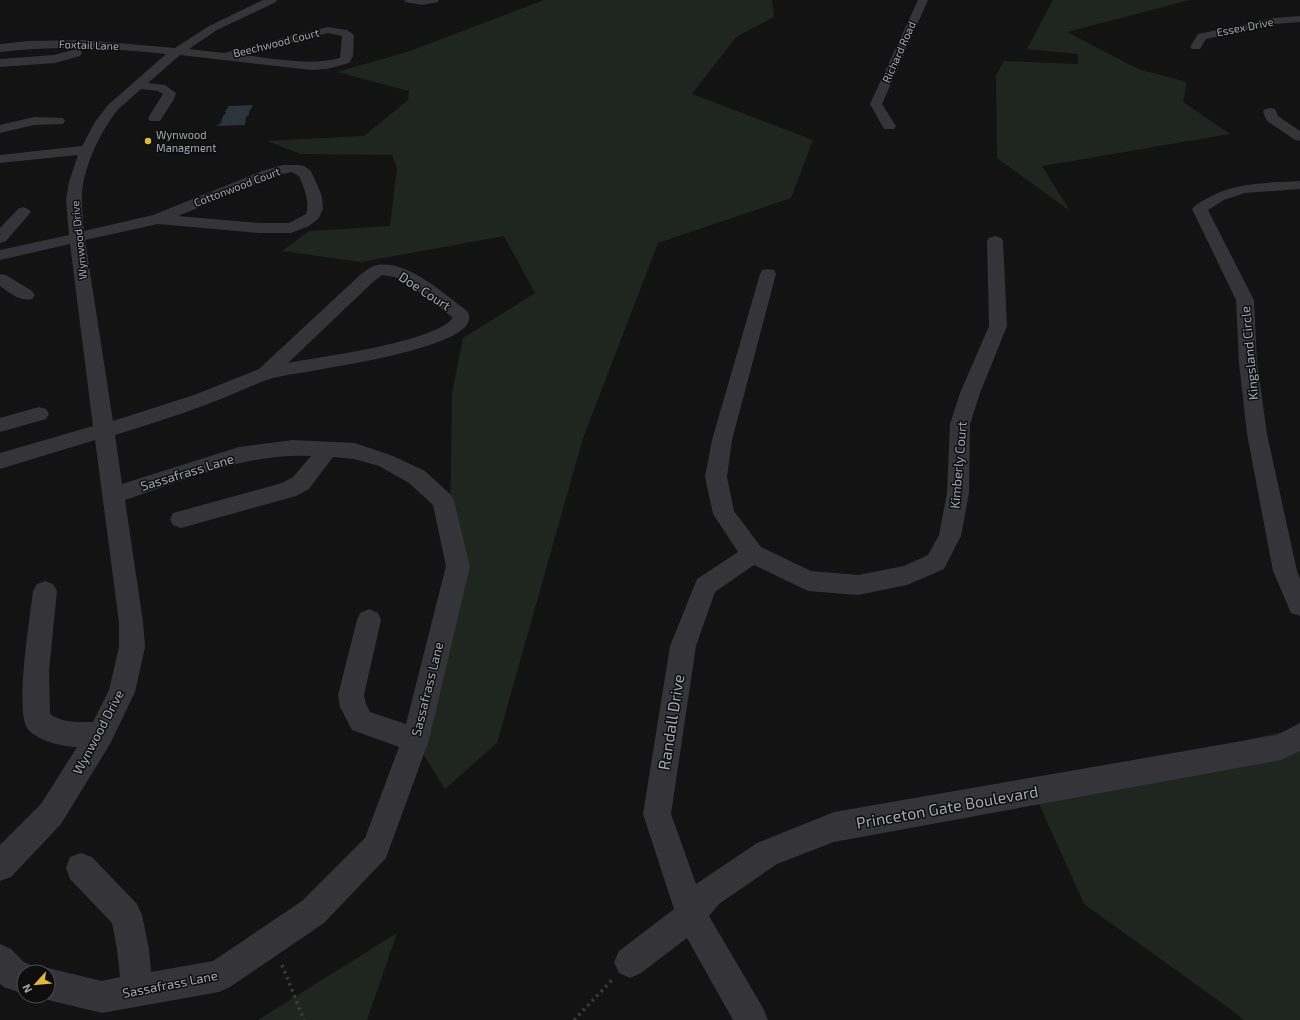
<svg xmlns="http://www.w3.org/2000/svg" width="1300" height="1020" font-family="'Exo 2',sans-serif">
<style>
.green{fill:#1f2620}
.water{fill:#2d343b}
.lines{fill:none;stroke-linecap:round;stroke-linejoin:round}
.path{stroke:#3a3b3f;stroke-width:3.5;stroke-dasharray:2.5 4;stroke-linecap:butt}
.minor{fill:#343439;fill-rule:evenodd}
.poi-dot{fill:#e1b73d;stroke:#0e0e0f;stroke-width:1.5}
.labels{text-anchor:middle;stroke-width:3;stroke-linejoin:round;paint-order:stroke}
.far-street-label{font-size:11px;fill:#a5a8b3;stroke:#0e0e0f}
.far-poi-label{font-size:11px;fill:#a5a8b3;stroke:#0e0e0f;text-anchor:start}
.street-label{font-size:13px;fill:#a5a8b3;stroke:#0e0e0f}
.near-street-label{font-size:16px;fill:#a5a8b3;stroke:#0e0e0f}
</style>
<rect width="100%" height="100%" fill="#131314"/>
<!-- green -->
<path class="green" d="M544 0H772L774 17 736 37 692 94 813 140 791 198 658 243 583 438 497 743 445 789 417 744 463 566 450 527 452 393 463 338 535 293 504 236 361 262 282 251 309 231 390 226 397 168 392 155 301 154 267 141 364 136 408 100 409 91 337 72 410 51Z
M1053 0H1190L1067 32 1138 69 1187 82 1183 102 1230 134 1042 166 1070 211 997 158 996 75 1004 61 1078 64V54L1027 49Z
M1300 728V1020H1243L1237 1014 1084 904 1032 788Z
M397 933 367 1020H258Z"/>
<!-- water -->
<path class="water" d="M253 105 249 112V115L246 117 245 125 216 126 220 124 223 116 226 113 225 111 228 108V106Z"/>
<g class="lines">
<!-- path -->
<path class="path" d="M282 965 304 1020
M574 1020 613 979"/>
<!-- minor -->
<path class="minor" d="M263 0H277L276 2 217 30 189 49 224 53 328 27 347 30 354 35 353 56 349 63 327 69 311 70 180 55 148 83 165 85 176 93 174 99 160 121H150L148 118 163 94 158 91 141 89C133 97 123 104 116 112 99 134 81 172 82 200 82 210 83 221 84 231L153 215 262 171 283 165H299L304 166 311 171 322 196 323 209 318 219 309 226 291 233H259L158 224 85 240 113 421 194 395 259 369 361 274C366 271 371 266 377 265 408 260 444 294 467 311 493 350 290 372 270 379 249 386 228 397 208 404 177 416 146 425 115 435L122 484 239 447 293 440 355 443 393 456 425 471 451 495 454 501 470 566 429 740 386 858 324 923 230 987 219 992 102 1013 48 1000 38 996H48V972H24V994L4 987 0 984V944L11 949 24 962 35 967 38 972 48 968 102 981 120 977 117 949 112 923 70 879 66 868 70 857 81 853 92 857 137 904 142 915 149 949 151 972 213 961 302 901 365 838 399 747 352 730 340 707 338 695 357 620 360 613 369 609 378 613 381 620 364 695 366 704 370 712 406 724 446 566 433 505 409 483 379 466 354 459 333 457 309 489 296 496 181 528 173 525 170 519 173 513 282 483 293 477 311 456C249 452 183 481 125 500L143 622 145 647 135 692 110 744 61 824 11 877 0 881V845L41 804 77 747C63 747 35 740 27 728 15 707 30 618 33 591L37 584 45 581 53 584 57 591 49 671 50 714C62 723 78 722 93 722L109 690 119 647V622L95 440 0 469V453L93 426 70 244 0 260V250L69 235 66 200 69 182 78 155 0 163V155L82 146 95 122 108 105 166 54C110 48 56 45 0 52V44L28 41 84 40 175 48 209 26ZM328 33 342 36 340 58C309 66 276 59 244 55ZM291 172 299 176C304 188 310 201 306 214L289 223H259L178 216 272 177ZM382 275 395 277 419 292 452 317V319C430 343 324 356 288 363L373 282Z
M404 0H439L438 2 422 5 405 2Z
M918 0H928L882 104 896 126 894 129H884L870 104Z
M1300 16V22L1274 24 1206 39 1200 49H1192L1190 47 1198 34 1274 18Z
M76 49 80 50 82 53 80 56 55 63 0 67V59L54 55Z
M1270 108 1275 109 1278 116 1300 131V141L1295 140 1267 121 1263 112 1265 109Z
M34 117 63 118 65 121 63 124 34 125 0 133V125Z
M1300 181V189L1245 193 1224 200 1208 210 1254 300 1257 363 1267 434 1297 571 1300 579V616L1291 613 1273 571 1247 434 1239 363 1236 300 1192 209C1195 205 1200 202 1204 200 1233 182 1267 183 1300 181Z
M23 207 28 209 31 212 6 241 0 243V228L18 209Z
M995 236 1001 238 1003 241 1007 326 980 393 970 424 969 493 961 536 944 569 907 585 858 595 808 591 754 565 715 592 696 646 671 814 696 884 757 843 834 812 1277 735 1300 723V751L1281 760 834 842 777 864 719 904 709 916 763 1008 768 1020H733L687 938 641 973 630 978 619 973 614 962 619 951 674 909 643 814 670 646 697 579 738 552 713 514 705 477 712 440 760 274 762 270 768 269 774 270 776 274 732 440 727 477 734 511 761 547 811 571 858 575 904 566 928 555 939 535 947 493 950 424 960 393 989 326 987 241 989 238Z
M0 274 6 275 32 291 35 295 32 299C20 302 10 293 0 286Z
M39 407 46 409 49 414 46 419 0 432V418Z"/>
</g>
<!-- markers -->
<circle class="poi-dot" cx="148" cy="141" r="4"/>
<g class="labels">
<!-- far-street labels -->
<g class="far-street-label">
<text transform="translate(1245 27) rotate(-11)" y="4">Essex Drive</text>
<text transform="translate(276 43) rotate(-14)" y="4">Beechwood Court</text>
<text transform="translate(89 45) rotate(2)" y="4">Foxtail Lane</text>
<text transform="translate(899 52) rotate(-66)" y="4">Richard Road</text>
<text transform="translate(237 187) rotate(-21)" y="4">Cottonwood Court</text>
<text transform="translate(79 240) rotate(-96)" y="4">Wynwood Drive</text>
</g>
<!-- far-poi labels -->
<g class="far-poi-label">
<text x="156" y="139">Wynwood<tspan x="156" dy="13">Managment</tspan></text>
</g>
<!-- street labels -->
<g class="street-label">
<text transform="translate(425 291) rotate(33)" y="5">Doe Court</text>
<text transform="translate(1249 353) rotate(-95)" y="5">Kingsland Circle</text>
<text transform="translate(958 465) rotate(-85)" y="5">Kimberly Court</text>
<text transform="translate(187 472) rotate(-17)" y="5">Sassafrass Lane</text>
<text transform="translate(427 689) rotate(-76)" y="5">Sassafrass Lane</text>
<text transform="translate(98 732) rotate(-62)" y="5">Wynwood Drive</text>
<text transform="translate(170 984) rotate(-11)" y="5">Sassafrass Lane</text>
</g>
<!-- near-street labels -->
<g class="near-street-label">
<text transform="translate(671 722) rotate(-81)" y="6">Randall Drive</text>
<text transform="translate(947 807) rotate(-10)" y="6">Princeton Gate Boulevard</text>
</g>
</g>
<!-- north arrow -->
<g transform="translate(36 984) rotate(243)"><circle r="19" fill="#0e0e0f" stroke="#4a4c51"/>
<path d="M0-3L7 15L0 10L-7 15Z" fill="#e1b73d"/>
<text y="-6" font-size="11" font-weight="bold" text-anchor="middle" fill="#a5a8b3">N</text>
</g>
</svg>
